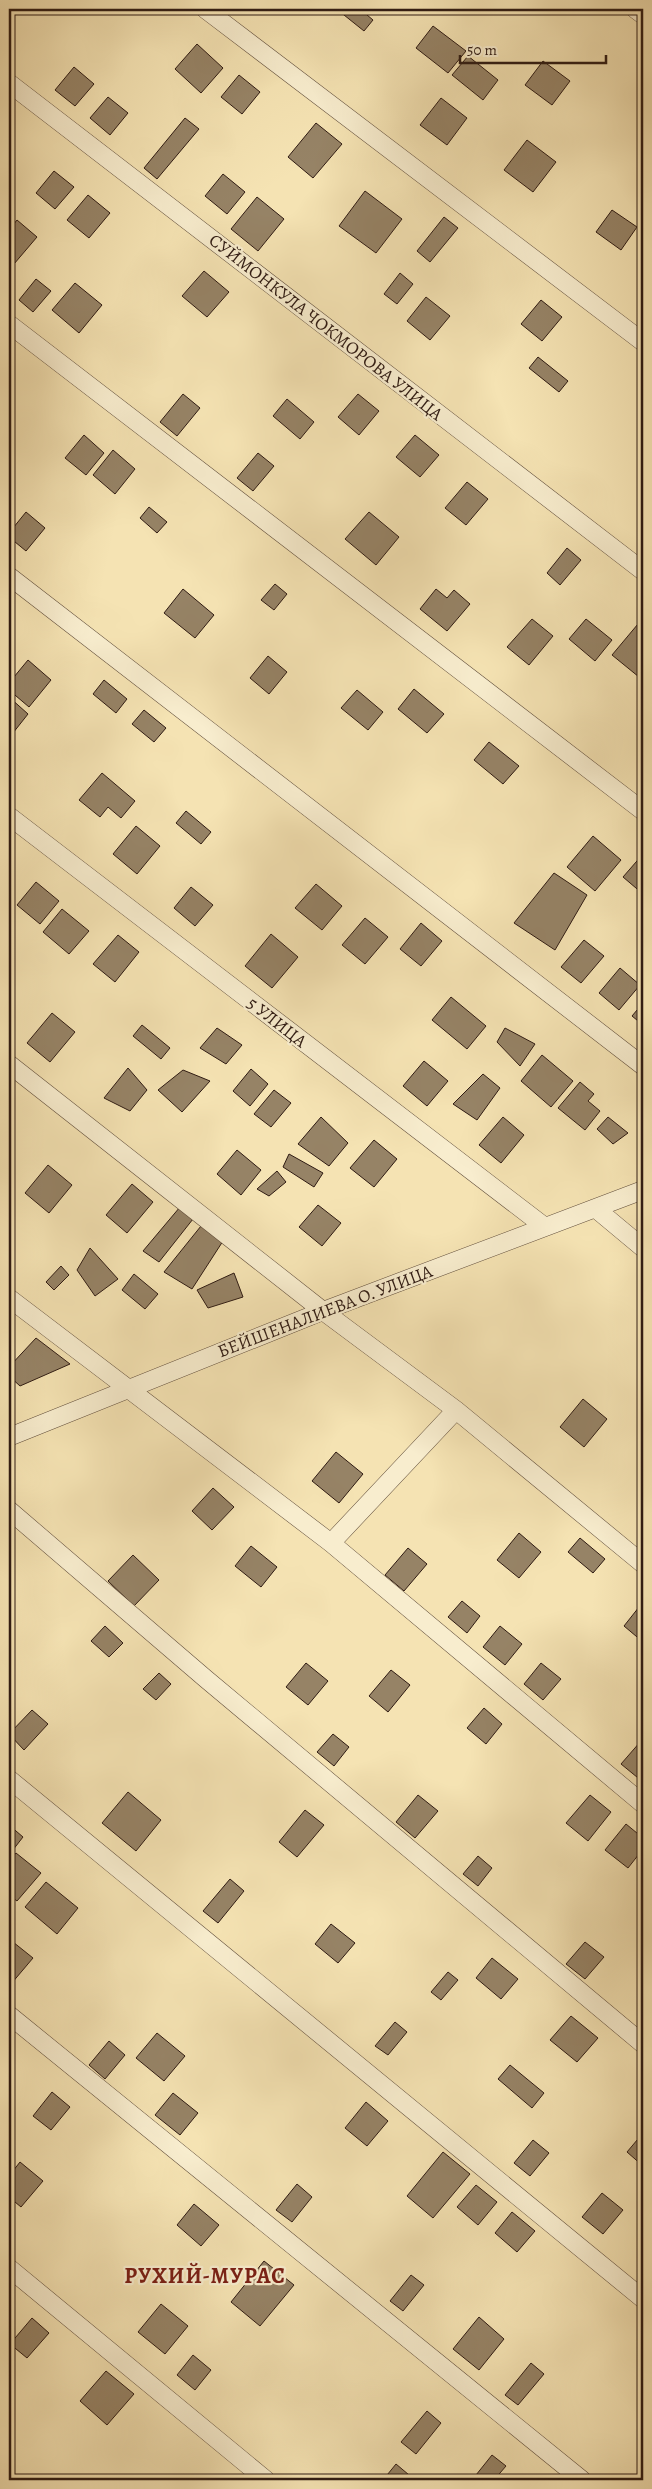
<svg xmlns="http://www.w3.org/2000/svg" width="652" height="2489" font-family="Alegreya,serif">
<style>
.building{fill:#968366;stroke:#2f1b13}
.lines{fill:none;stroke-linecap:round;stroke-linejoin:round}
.minor-casing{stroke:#604d3b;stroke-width:19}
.minor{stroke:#f8edce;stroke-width:18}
.labels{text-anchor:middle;stroke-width:4.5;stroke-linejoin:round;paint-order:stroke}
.street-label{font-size:18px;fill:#2f1b13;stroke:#f8edce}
.district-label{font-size:22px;font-weight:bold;letter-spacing:1px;fill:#7a1f14;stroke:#f8edce}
</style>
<rect width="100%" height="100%" fill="#f5e3b3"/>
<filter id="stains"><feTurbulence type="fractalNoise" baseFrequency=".004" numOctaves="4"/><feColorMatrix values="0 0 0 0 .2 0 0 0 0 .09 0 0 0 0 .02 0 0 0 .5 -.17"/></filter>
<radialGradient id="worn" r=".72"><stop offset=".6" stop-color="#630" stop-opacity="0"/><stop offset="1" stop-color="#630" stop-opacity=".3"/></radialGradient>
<!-- building -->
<path class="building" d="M341 9H360L373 20 364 31 339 11Z
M433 26 466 51 448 73 416 48Z
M197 44 223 68 201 93 175 69Z
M468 56 498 80 483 100 452 75Z
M543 61 570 81 552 105 525 85Z
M74 67 94 84 75 106 55 90Z
M239 75 260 92 242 114 221 97Z
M108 97 128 113 110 135 90 118Z
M441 98 467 118 447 145 420 125Z
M185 118 199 129 157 179 144 168Z
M316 123 342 144 313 178 288 157Z
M527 140 556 162 533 192 504 170Z
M54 171 74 187 55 209 36 193Z
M223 174 245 192 227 214 205 196Z
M365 191 402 219 376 253 339 226Z
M88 195 110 213 89 238 67 220Z
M257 197 284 219 258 251 231 229Z
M612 210 637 227 621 250 596 232Z
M444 217 458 228 430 262 417 251Z
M17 220 37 237 14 264 9 260V230Z
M204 271 229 292 207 317 182 296Z
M400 273 413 284 397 304 384 294Z
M36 279 51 291 33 312 19 300Z
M75 283 102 305 79 333 52 310Z
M426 297 450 316 430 340 407 321Z
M541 300 562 317 542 341 521 324Z
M538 357 568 381 559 392 529 368Z
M183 394 200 408 177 436 160 422Z
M358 394 379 411 359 435 338 417Z
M287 399 314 422 300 439 273 416Z
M84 435 104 453 86 475 65 458Z
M415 435 439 455 420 477 396 457Z
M113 450 135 469 115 494 93 475Z
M258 453 274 466 253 491 237 478Z
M467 482 488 499 466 525 445 508Z
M149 507 167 522 157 533 140 518Z
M26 512 45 528 26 551 9 537V533Z
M369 512 399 537 376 565 345 539Z
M567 548 581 560 560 585 547 573Z
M275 584 287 594 274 610 261 600Z
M183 589 214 615 195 638 164 613Z
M436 589 447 598 454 590 470 604 447 631 420 609Z
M643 618V671L639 677 612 655Z
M532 619 553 636 529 665 507 647Z
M586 619 612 640 595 661 569 639Z
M268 656 287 672 269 694 250 678Z
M28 660 51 680 29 707 9 690V683Z
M104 680 127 699 116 713 93 694Z
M414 689 444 714 427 733 398 709Z
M357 690 383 712 368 730 341 708Z
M9 697 28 714 9 738Z
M144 710 166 728 154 742 132 724Z
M489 742 519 766 503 784 474 760Z
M102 773 135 801 121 818 108 807 100 817 79 800Z
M186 811 211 832 201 844 176 823Z
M136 826 160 846 137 874 113 854Z
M593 836 621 860 595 891 567 867Z
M643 854V894L623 877Z
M554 873 587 895 555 950 514 923Z
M36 882 59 901 40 924 17 905Z
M316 884 342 906 322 930 295 908Z
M191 887 213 905 195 926 174 908Z
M62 909 89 931 69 954 43 932Z
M365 918 388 937 365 964 342 945Z
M421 923 442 941 421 966 400 949Z
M271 934 298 957 272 988 245 966Z
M118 935 139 952 115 982 93 964Z
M584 940 604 956 581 983 561 967Z
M620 968 640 985 619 1010 599 993Z
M451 997 486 1026 467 1049 432 1020Z
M643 1003V1025L632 1016Z
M52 1013 75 1032 50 1062 27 1043Z
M142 1025 170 1048 161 1059 133 1036Z
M217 1028 242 1045 226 1064 200 1048Z
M505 1028 535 1044 520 1066 497 1042Z
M542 1055 573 1081 551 1107 521 1081Z
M424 1061 448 1081 427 1106 403 1086Z
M128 1068 147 1090 130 1111 104 1098Z
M251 1069 268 1084 250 1106 233 1091Z
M183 1070 210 1081 182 1112 158 1090Z
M483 1074 500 1088 477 1120 453 1104Z
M580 1082 594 1094 588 1101 600 1111 585 1130 558 1108Z
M274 1090 291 1103 271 1127 254 1114Z
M321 1117 348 1143 329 1166 298 1144Z
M503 1117 524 1135 501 1163 479 1145Z
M608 1117 628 1133 613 1144 597 1129Z
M374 1140 397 1159 374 1187 350 1168Z
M237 1150 261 1170 241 1195 217 1174Z
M289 1154 323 1173 314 1187 283 1167Z
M48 1165 72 1185 49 1213 25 1193Z
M277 1171 286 1182 269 1196 257 1189Z
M132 1184 153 1202 127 1233 106 1215Z
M318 1205 341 1223 322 1246 299 1227Z
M180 1207 193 1219 159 1262 143 1251Z
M201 1226 223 1241 192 1289 164 1272Z
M90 1248 118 1279 95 1296 77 1270Z
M61 1266 69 1275 54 1290 46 1282Z
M234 1273 243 1297 208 1308 197 1290Z
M134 1274 158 1294 145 1309 122 1290Z
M36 1338 70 1364 20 1386 9 1376V1367Z
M583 1399 607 1419 584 1447 560 1427Z
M336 1452 363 1474 339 1503 312 1481Z
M213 1488 234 1507 212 1530 192 1511Z
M519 1533 541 1552 519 1578 497 1560Z
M580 1538 605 1559 593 1573 568 1552Z
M251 1546 277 1567 261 1587 235 1566Z
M408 1548 427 1564 404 1591 385 1575Z
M133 1555 159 1580 134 1606 108 1581Z
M462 1601 480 1616 467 1633 448 1617Z
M643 1602V1642L624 1626Z
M105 1626 123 1643 109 1657 91 1641Z
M500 1626 522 1644 505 1665 483 1647Z
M306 1663 328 1681 308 1705 286 1687Z
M541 1663 561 1679 543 1700 524 1684Z
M391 1670 410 1685 388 1712 369 1696Z
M159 1673 171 1684 156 1700 143 1689Z
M484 1708 502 1724 486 1744 467 1728Z
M32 1710 48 1724 24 1750 9 1734Z
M333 1734 349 1747 334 1766 317 1752Z
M641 1741 643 1743V1782L621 1764Z
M128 1792 161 1820 136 1851 102 1823Z
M418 1795 438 1811 415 1838 396 1822Z
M590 1795 611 1812 588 1841 566 1823Z
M305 1810 324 1825 297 1857 279 1842Z
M626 1824 643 1838V1849L628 1868 605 1850Z
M9 1825 23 1837 9 1855Z
M16 1853 41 1873 17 1901 9 1895V1861Z
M478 1856 492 1868 478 1886 463 1874Z
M230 1879 244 1891 218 1923 203 1911Z
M46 1882 78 1908 57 1934 25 1907Z
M331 1924 355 1943 338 1963 315 1944Z
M13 1942 33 1958 11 1984 9 1982V1948Z
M585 1942 604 1957 585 1979 566 1964Z
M492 1958 518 1979 501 1999 476 1978Z
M448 1972 458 1980 441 2000 431 1992Z
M571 2016 598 2038 577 2062 550 2040Z
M395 2022 407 2032 388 2055 375 2046Z
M157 2033 185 2056 164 2081 136 2058Z
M109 2041 125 2055 105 2079 89 2065Z
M510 2065 544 2093 532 2108 498 2079Z
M52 2092 70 2107 51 2130 33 2116Z
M173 2093 198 2113 180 2135 155 2115Z
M366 2102 388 2121 367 2146 345 2128Z
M643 2133V2166L627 2152Z
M533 2140 549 2153 530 2176 514 2163Z
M443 2152 470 2174 433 2218 407 2196Z
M20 2162 43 2181 21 2207 9 2197V2176Z
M297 2184 312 2197 292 2222 276 2210Z
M476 2185 497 2202 478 2225 457 2207Z
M602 2193 623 2210 603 2234 582 2217Z
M194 2204 219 2225 201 2246 177 2225Z
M512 2212 535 2231 517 2252 495 2233Z
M264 2261 294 2285 260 2326 231 2302Z
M411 2275 424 2285 403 2311 390 2301Z
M161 2304 188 2326 165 2354 138 2332Z
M479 2317 504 2339 479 2370 453 2349Z
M32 2318 49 2333 27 2358 10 2344Z
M193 2355 211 2370 195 2390 177 2375Z
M531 2363 544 2374 518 2405 505 2395Z
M106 2371 134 2394 107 2425 80 2401Z
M427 2411 441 2423 416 2454 401 2442Z
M492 2455 506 2466 494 2480H472Z
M396 2464 415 2480H383Z"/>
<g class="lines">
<!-- minor casing -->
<g class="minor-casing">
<path id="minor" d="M205 9 643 342
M635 9 643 15
M9 83 643 571
M9 324 643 811
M9 576 643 1066
M9 816 545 1227
M9 1064 323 1311 456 1410 643 1564
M595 1208 643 1248
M9 1298 331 1543 643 1804
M9 1437 323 1311 643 1190
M9 1510 206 1679 643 2044
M331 1543 456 1410
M9 1779 643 2299
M9 2015 582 2480
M9 2268 266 2480"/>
</g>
<!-- minor -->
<use href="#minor" class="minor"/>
</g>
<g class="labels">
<!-- street labels -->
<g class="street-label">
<text transform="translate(326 327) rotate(38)" y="6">СУЙМОНКУЛА ЧОКМОРОВА УЛИЦА</text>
<text transform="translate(277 1022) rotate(38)" y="6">5 УЛИЦА</text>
<text transform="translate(325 1311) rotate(-21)" y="6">БЕЙШЕНАЛИЕВА О. УЛИЦА</text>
</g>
<!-- district labels -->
<g class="district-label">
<text x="205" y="2283">РУХИЙ-МУРАС</text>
</g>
</g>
<!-- margin -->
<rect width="652" height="2489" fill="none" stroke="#f5e3b3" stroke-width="30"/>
<rect x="10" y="10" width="632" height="2469" fill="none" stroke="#2f1b13" stroke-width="2.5"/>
<rect x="15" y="15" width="622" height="2459" fill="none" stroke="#2f1b13"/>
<!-- scale -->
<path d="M460 55v8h146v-8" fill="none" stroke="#2f1b13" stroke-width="2.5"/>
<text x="467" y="55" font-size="15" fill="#2f1b13" stroke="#f8edce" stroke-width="4" paint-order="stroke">50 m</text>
<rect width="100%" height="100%" filter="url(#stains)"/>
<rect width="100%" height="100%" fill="url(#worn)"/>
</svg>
